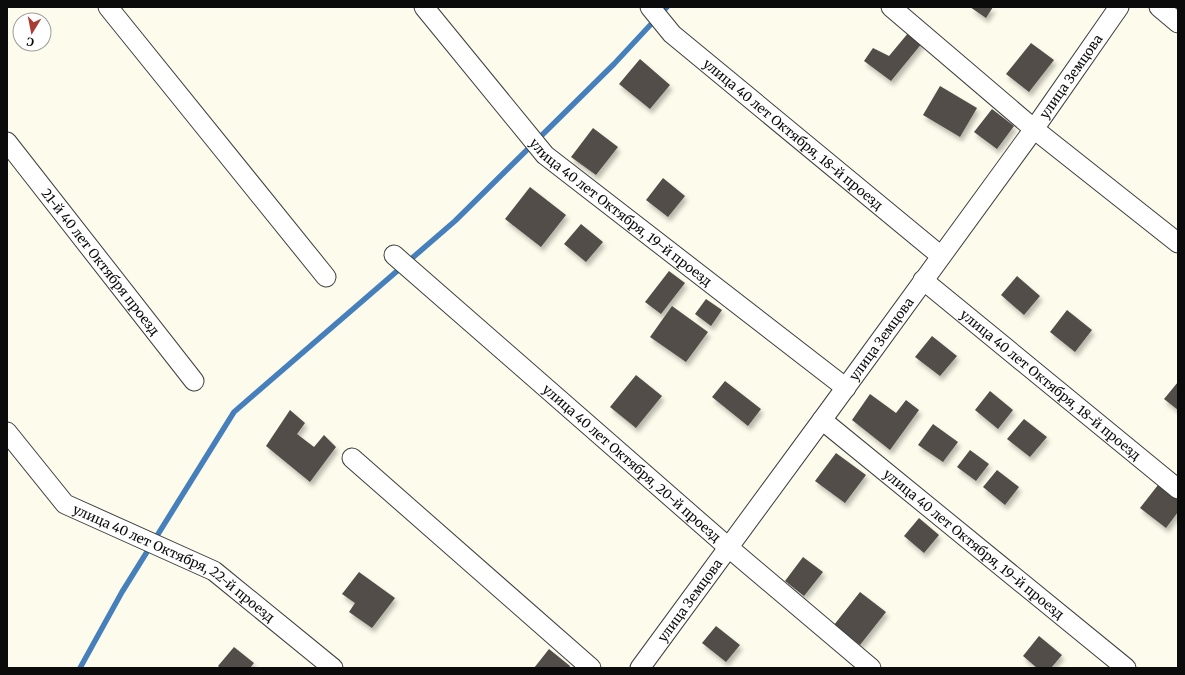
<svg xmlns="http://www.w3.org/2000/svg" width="1185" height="675" font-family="Merriweather,serif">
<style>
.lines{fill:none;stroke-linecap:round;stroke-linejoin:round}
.stream{stroke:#4680bc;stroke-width:5.5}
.building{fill:#524d49;filter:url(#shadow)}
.street-casing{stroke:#3e3e3e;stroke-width:21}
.street{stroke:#fff;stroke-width:19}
.labels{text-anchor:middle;stroke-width:4;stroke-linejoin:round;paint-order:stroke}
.street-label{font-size:13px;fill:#0b0b0b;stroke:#fff}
</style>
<defs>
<filter id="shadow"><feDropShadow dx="2.5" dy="4.5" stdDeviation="2" flood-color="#0004"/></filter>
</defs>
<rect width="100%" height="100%" fill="#fdfbeb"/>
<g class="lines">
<!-- stream -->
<path class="stream" d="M80 668 122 592 234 412 455 221 614 64 667 7"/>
</g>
<!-- building -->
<path class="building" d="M970 7H993L986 18Z
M909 32 923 42 891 81 864 61 873 48 889 56Z
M1031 43 1054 60 1029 92 1006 74Z
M640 59 670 85 650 109 619 84Z
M940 86 977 108 960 137 923 115Z
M992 109 1014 126 997 149 974 132Z
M593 128 618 147 596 175 571 157Z
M663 178 685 196 668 217 646 200Z
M530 187 566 215 541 247 505 219Z
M581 224 603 242 586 262 564 244Z
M669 271 685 283 661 314 645 302Z
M1017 276 1040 296 1024 315 1001 295Z
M706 299 722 310 711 326 695 314Z
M672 306 708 332 686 362 650 337Z
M1067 310 1092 330 1075 352 1050 332Z
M932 336 957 356 940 376 915 357Z
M636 375 662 396 636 428 610 407Z
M725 381 761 409 748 426 712 397Z
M1178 382V410L1164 399Z
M990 391 1013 410 998 429 975 410Z
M870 394 896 413 906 400 919 410 890 450 852 420Z
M290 410 305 423 297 434 314 447 324 435 336 447 310 482 266 446Z
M1024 419 1047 437 1030 457 1007 439Z
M933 424 958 442 943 462 918 445Z
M970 450 989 464 976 481 957 467Z
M836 453 866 475 845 503 815 481Z
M997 470 1019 487 1005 505 983 487Z
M1158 485 1178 500V512L1166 528 1140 508Z
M919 518 939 535 924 553 904 536Z
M803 557 823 572 804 596 785 581Z
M359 572 395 598 372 628 349 612 355 603 342 594Z
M860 592 886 612 860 645 834 625Z
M716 626 740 645 726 662 702 643Z
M1039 636 1062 655 1051 668H1037L1023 656Z
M234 647 254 663 250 668H220L218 666Z
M549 649 570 666 569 668H534Z"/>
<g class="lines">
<!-- street casing -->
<g class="street-casing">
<g id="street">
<path d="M108 7 326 277"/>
<path id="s1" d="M424 7 545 155 846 388"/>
<path id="s2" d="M650 7 672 34 941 256"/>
<path d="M891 7 1034 129 1178 243"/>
<path d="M1159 7 1178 23"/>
<path id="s3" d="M7 142 194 381"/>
<path id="s4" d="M394 255 728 547 871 668"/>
<path id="s5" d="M923 280 1178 489"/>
<path id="s6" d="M822 420 1126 668"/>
<path id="s7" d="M7 432 65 504 214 571 333 668"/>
<path d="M352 458 591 668"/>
<path id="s8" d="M640 668 833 405 1034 129 1119 7"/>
</g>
</g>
<!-- street -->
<use href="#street" class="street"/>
</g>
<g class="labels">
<!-- street labels -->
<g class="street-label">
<text dy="5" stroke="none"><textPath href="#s8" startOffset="732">улица Земцова</textPath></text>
<text dy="5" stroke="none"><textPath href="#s2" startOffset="192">улица 40 лет Октября, 18-й проезд</textPath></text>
<text dy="5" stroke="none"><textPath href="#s1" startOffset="286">улица 40 лет Октября, 19-й проезд</textPath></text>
<text dy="5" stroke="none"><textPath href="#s3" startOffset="152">21-й 40 лет Октября проезд</textPath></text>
<text dy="5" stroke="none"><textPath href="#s8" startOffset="408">улица Земцова</textPath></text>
<text dy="5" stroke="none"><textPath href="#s5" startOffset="165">улица 40 лет Октября, 18-й проезд</textPath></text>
<text dy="5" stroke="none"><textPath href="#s4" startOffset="316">улица 40 лет Октября, 20-й проезд</textPath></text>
<text dy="5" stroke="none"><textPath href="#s6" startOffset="196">улица 40 лет Октября, 19-й проезд</textPath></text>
<text dy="5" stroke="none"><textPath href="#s7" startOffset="217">улица 40 лет Октября, 22-й проезд</textPath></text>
<text dy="5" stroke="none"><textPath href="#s8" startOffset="84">улица Земцова</textPath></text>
</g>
</g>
<!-- border -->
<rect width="1185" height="675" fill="none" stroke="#0b0b0b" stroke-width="16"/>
<!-- north arrow -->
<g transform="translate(32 32) rotate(190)"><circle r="19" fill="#ffffff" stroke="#9d9d9d"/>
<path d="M0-3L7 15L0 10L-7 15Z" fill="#a93c35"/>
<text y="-6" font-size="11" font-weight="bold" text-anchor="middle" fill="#0b0b0b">С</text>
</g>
</svg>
